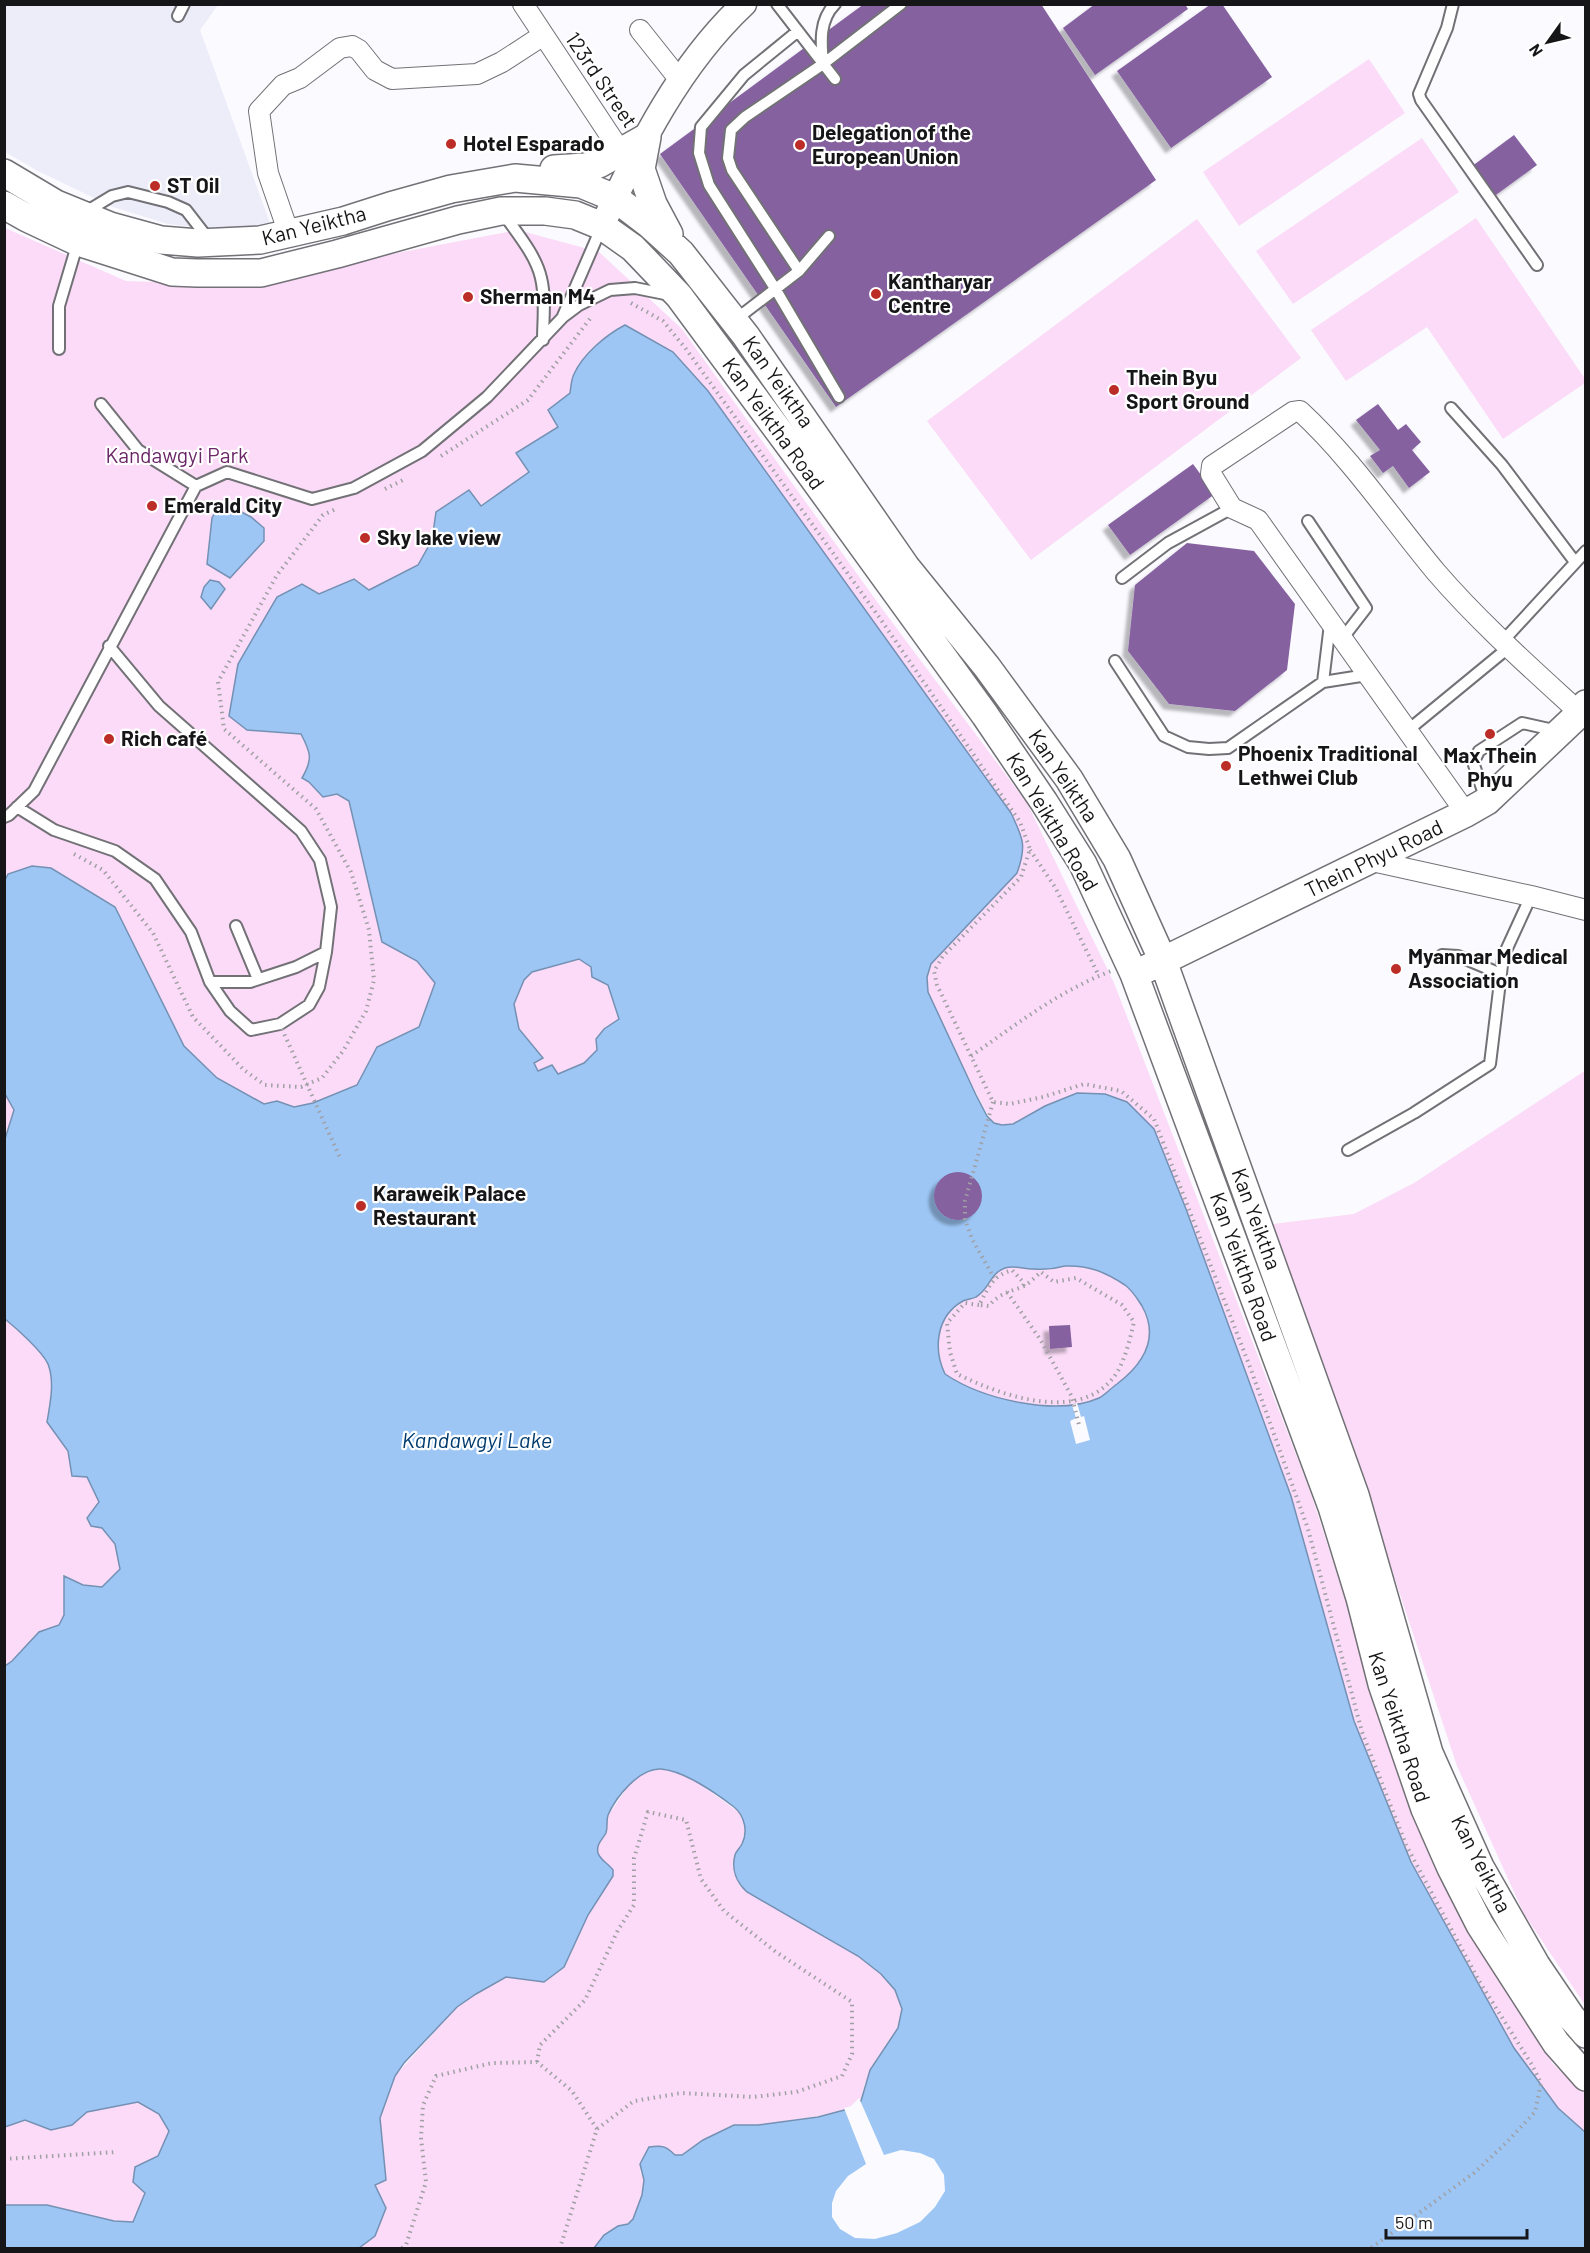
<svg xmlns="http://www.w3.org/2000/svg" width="1590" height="2253" font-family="Barlow,sans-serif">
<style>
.built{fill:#edecf9}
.green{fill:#fbdbf8}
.water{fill:#9dc6f5;stroke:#7491b3;stroke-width:1.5;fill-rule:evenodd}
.pier{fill:#fafaff}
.building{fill:#85629f;filter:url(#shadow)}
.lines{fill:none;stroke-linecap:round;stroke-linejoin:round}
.service-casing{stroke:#727176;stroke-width:14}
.minor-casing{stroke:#727176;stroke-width:22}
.tertiary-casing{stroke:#727176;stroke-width:27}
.secondary-casing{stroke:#727176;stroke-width:30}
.path{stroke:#a0a0a4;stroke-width:4;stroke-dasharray:1.5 4.5;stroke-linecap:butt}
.service{stroke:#fff;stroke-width:10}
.minor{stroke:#fff;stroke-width:20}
.tertiary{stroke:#fff;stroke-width:24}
.secondary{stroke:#fff;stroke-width:27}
.path-bridge{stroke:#a0a0a4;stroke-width:4;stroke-dasharray:1.5 4.5;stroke-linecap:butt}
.poi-dot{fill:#bc2d28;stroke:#fff;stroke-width:2}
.labels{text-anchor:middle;stroke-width:4.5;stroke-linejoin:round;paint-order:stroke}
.street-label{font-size:21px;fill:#161618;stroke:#fff}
.poi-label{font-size:21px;font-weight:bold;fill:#161618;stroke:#fff;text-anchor:start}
.park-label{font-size:21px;fill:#6a2667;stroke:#fff}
.water-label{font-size:22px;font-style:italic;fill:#013c6f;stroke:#fff}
</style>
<defs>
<filter id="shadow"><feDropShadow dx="-5.5" dy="5.5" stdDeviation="1.5" flood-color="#0004"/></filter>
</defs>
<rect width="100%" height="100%" fill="#fafaff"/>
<!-- built -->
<path class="built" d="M5 5H218L200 30 271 226 228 231 168 224 113 207 38 171 5 152Z"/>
<!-- green -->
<path class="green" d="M1369 59 1405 113 1239 226 1203 172Z
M1422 138 1459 192 1293 304 1256 251Z
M1476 218 1585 379V383L1503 439 1427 327 1346 381 1311 330Z
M1197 219 1301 358 1031 560 927 421Z
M5 228 126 281 247 285 334 265 518 230 599 252 682 329 880 606 1027 803 1114 983 1310 1491 1388 1731 1492 1965 1553 2064 1585 2094V2132L1558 2108 1514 2048 1411 1862 1354 1721 1291 1496 1186 1209 1023 1119C1015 1123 1005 1128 996 1124 984 1118 938 1011 928 992L927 977 931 964 1017 872 1011 813 708 391 673 352 611 332C591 353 575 362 571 393L548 410 558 426 516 453 530 472 480 506 436 512 432 540 418 565 369 590 354 580 319 594 247 730 301 734 310 752 309 782 323 797 337 794 349 801 382 942 417 961 435 983 419 1028 377 1047 357 1085 313 1103 294 1107 277 1101 264 1104 217 1078 184 1046 115 907 51 868 32 866 8 874 5 882Z
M579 959 591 967 592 977 608 985 619 1019 604 1029 596 1038 597 1050 584 1063 558 1074 538 1071 534 1063 543 1058 519 1029 514 1004 524 979 532 972Z
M1583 1072H1585V2005L1524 1914 1457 1766 1366 1492 1273 1224 1354 1214 1414 1183Z
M5 1092 14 1109 5 1142Z
M1065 1266C1089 1265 1105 1272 1125 1285 1133 1291 1136 1297 1142 1306 1161 1340 1141 1366 1113 1387 1109 1390 1104 1395 1099 1398 1056 1417 982 1399 945 1374L938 1354 939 1328 949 1313 963 1301 977 1297 992 1276 1007 1267 1052 1269Z
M5 1319C16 1328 42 1351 48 1364 55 1382 50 1404 47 1422L68 1451 72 1476 87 1477 99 1502 102 1528 115 1544 120 1570 102 1587 83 1585 59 1625 39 1632 12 1661 5 1666Z
M662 1769 684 1775 697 1782 740 1813 746 1828 740 1848 739 1885 747 1892 858 1956 881 1974 895 1990 902 2009 898 2028 865 2083 861 2101 852 2108 838 2113 758 2125H734L703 2140 682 2155H675L667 2148 640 2171 644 2180 642 2195 633 2220 628 2224 618 2226 598 2242 594 2248H359L375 2236V2185L386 2180 380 2118 395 2076 457 2007 476 1994 506 1977 544 1982 557 1973 570 1956 588 1915 613 1876V1870L599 1856 597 1846 607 1829V1817L626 1789 636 1778 648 1772Z
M138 2102 159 2114 169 2131 133 2222 114 2221 47 2205H5V2127L25 2120 51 2130 72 2125 87 2112Z"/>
<!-- water -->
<path class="water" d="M625 325 673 352 708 391 1011 813C1023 838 1027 846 1017 873L931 964 927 977 928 992 976 1095 987 1116 994 1123 1002 1125 1013 1124 1045 1106 1077 1093 1105 1094 1127 1102 1154 1129 1186 1209 1291 1496 1354 1721 1411 1862 1514 2048 1558 2108 1585 2132V2248H594L604 2235 618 2226 628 2224 633 2219 642 2195 644 2180 640 2164 649 2147C662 2145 666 2146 675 2155H682L703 2140 734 2125H758L818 2117 852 2108 861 2101 870 2070 898 2028 902 2009 895 1990 881 1974 858 1956 747 1892C737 1883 731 1870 735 1855 736 1851 740 1848 742 1844 748 1832 745 1816 734 1807 716 1793 684 1771 661 1769 639 1768 616 1797 608 1815 606 1821 608 1827 606 1833 602 1840 596 1844 598 1853 600 1860 609 1864 613 1870V1876L588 1915 564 1967 544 1982 506 1977 476 1994 457 2007 404 2063 395 2076 380 2118 386 2180 375 2185 386 2208 375 2236 359 2248H5V2205H47L114 2221 133 2222 145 2193 133 2182 135 2167 158 2156 169 2131 159 2114 138 2102 87 2112 72 2125 51 2130 25 2120 5 2127V1666L12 1661 39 1632 59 1625 64 1615V1576L83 1585 102 1587 120 1569 115 1544 102 1528 91 1526 87 1518 99 1502 87 1477 72 1476 68 1451 47 1422C50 1404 55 1382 48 1364 42 1351 16 1328 5 1319L4 1142 14 1110 4 1092V882L8 874 32 866 51 868 115 907 184 1046 217 1078 264 1104 277 1101 294 1107 313 1103 357 1085 377 1047 419 1027 435 983 417 961 382 942 349 801 337 794 323 797 309 782 302 778C313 759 311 753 301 734L247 730 229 716 238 664 277 597 302 584 319 594 354 579 369 590 418 565 432 540 436 512 469 490 481 506 529 472 516 453 558 427 548 410 570 393C571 387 571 380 574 374 583 354 606 335 625 325ZM579 959 591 967 592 977 608 985 619 1019 604 1029 596 1039 597 1050 584 1063 558 1074 552 1065 538 1071 534 1063 543 1058 519 1029 514 1004 524 980 532 972ZM1065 1266C1089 1265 1105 1272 1125 1285 1133 1291 1136 1297 1142 1306 1160 1338 1143 1364 1117 1384 1111 1388 1105 1395 1099 1398 1056 1417 982 1399 945 1374 933 1349 936 1316 963 1301 967 1299 973 1299 976 1297 989 1290 990 1273 1005 1268 1014 1265 1024 1269 1033 1269 1044 1270 1054 1269 1065 1266Z
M230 506 251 517 264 528V541L230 578 207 564 212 518 218 507Z
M210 580 219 582 225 589 211 609 201 597 204 587Z"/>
<!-- pier -->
<path class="pier" d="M1077 1403 1081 1417 1084 1416 1090 1440 1076 1444 1070 1421 1076 1418 1072 1405Z
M859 2098 884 2155 901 2150 920 2153 934 2159 944 2175 945 2191 935 2207 920 2222 897 2233 875 2239 855 2238 840 2229 832 2217V2203L836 2191 848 2176 866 2164 844 2108 851 2106Z"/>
<!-- building -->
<path class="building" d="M864 4H1041L1156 180 836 407 660 154Z
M1095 4H1185L1188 9 1095 75 1063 28Z
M1211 4H1222L1272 77 1171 148 1117 71Z
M1514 135 1537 165 1493 197 1471 167Z
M1378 404 1398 430 1406 424 1421 442 1412 450 1430 472 1409 488 1393 466 1383 473 1370 456 1380 450 1356 420Z
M1193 464 1215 494 1130 555 1108 525Z
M1187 543 1254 551 1295 604 1287 670 1235 711 1169 704 1128 651 1135 585Z
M934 1196a24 24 0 1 1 48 0a24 24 0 1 1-48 0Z
M1070 1325 1072 1347 1050 1349 1049 1326Z"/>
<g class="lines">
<!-- service casing -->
<g class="service-casing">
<path id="service" d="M777 4 835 79
M1453 4 1447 28 1419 94 1421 100 1537 265
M178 16 184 4
M798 31 744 75 701 127 699 153 709 185 776 290 839 397
M823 64C821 42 819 20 835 4
M84 213 112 196 128 192 168 202 186 210 210 241
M503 213C516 232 536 255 541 278 546 298 543 320 543 340
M799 271 732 170 728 158 731 130 745 117 823 64 901 4
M563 316 602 226
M735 320 799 271 829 236
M59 349V306L78 242
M101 404 138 450 196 486
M1451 408 1502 465 1575 562
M1308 521 1366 608 1342 639
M1122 578 1168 543 1232 508
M1502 642 1586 551
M1115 661 1164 736 1188 747 1209 749 1228 748 1323 682 1367 675
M1323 682 1330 624
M1407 731 1508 648
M1486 800 1474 765 1475 759 1479 751 1522 723 1558 731
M17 807 54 830 115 851 155 879 191 932 210 982 230 1011 251 1030 280 1024 309 1005 319 987 326 952 331 907 320 860 301 831 159 706 109 646
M4 817 9 815 34 791 196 486 227 472 312 499 354 488 422 451 487 397 563 317 579 305 610 290 635 288 670 295
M236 926 258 979
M1442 955 1458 956 1501 974
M210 982H250L296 967 326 952
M1348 1150 1414 1113 1490 1064 1503 957 1531 896"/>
</g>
<!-- minor casing -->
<g class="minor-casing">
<path id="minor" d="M523 4 621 152
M640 30 679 79
M289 234 268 173 259 111 283 85 300 78 340 48 352 46 359 50 375 70 392 79 477 74 502 62 542 36
M1466 813 1258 520 1232 508 1211 474 1212 466 1293 412 1300 411C1352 459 1391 518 1436 572 1480 623 1531 668 1580 713
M1372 861 1531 896 1586 910"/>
</g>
<!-- tertiary casing -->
<g class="tertiary-casing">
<path id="tertiary" d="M602 226C639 146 679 65 744 4"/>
</g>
<!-- secondary casing -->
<g class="secondary-casing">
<path id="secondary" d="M647 137 641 169 653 204 669 234
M554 169 585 167 599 164 647 137
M4 173 56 204 110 226 161 240 198 243 260 240 343 221 390 206 451 189 515 178 581 184 615 198 649 224 681 253 746 336 906 567 987 667 1069 779 1117 859 1163 961 1355 1495 1429 1753 1480 1867 1536 1965 1572 2018 1586 2034
M4 205 27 218 78 242 172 272 197 273H261L337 254 458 220 501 211H545L575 215 602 226 633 248 679 296 798 457 985 715 1044 802 1083 864 1134 974 1332 1507 1360 1598 1382 1684 1425 1809 1451 1868 1480 1925 1556 2043 1586 2077
M1146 969 1466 813 1487 801 1580 713 1586 704"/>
</g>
<!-- path -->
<path class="path" d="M631 303 663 321 686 349 879 617 1020 822 1030 849 1021 877 943 956 934 971 937 985 993 1102 1010 1104 1043 1097 1084 1084 1121 1091 1154 1119 1250 1367 1308 1529 1362 1732 1406 1845 1479 1981 1532 2065 1541 2083 1535 2112 1506 2143 1474 2173 1371 2248
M441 456 528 400 592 316
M385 489 405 479
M1030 850 1055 887 1099 976
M74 854 103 870 153 933 193 1017 244 1070 265 1085 301 1087 322 1078 343 1051 366 1011 374 980 369 930 351 872 316 809 224 729 218 682 277 575 323 515 336 509
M971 1056C1017 1024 1059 991 1111 971
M993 1102 965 1201V1219L972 1239 994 1278
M1007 1292 1040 1339 1072 1397 1079 1425
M979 1305 965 1303 947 1323 950 1352 957 1374C1002 1396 1084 1426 1118 1371 1126 1356 1130 1339 1134 1322L1122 1305 1076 1278 1054 1282 1041 1272C1035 1277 1029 1284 1022 1287 1010 1291 997 1295 989 1306L979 1305C989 1287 991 1277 1012 1270L1024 1283 1023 1287
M537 2062 540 2045 585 2000 618 1930 634 1905V1858L648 1812 686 1820 701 1879 724 1911 776 1952 852 2002V2054L842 2076 796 2092 753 2097 681 2093 634 2101 597 2129
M4 2159 116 2152
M402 2248 406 2245 426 2182 421 2138 423 2105 436 2076 492 2063 537 2062 572 2091 597 2129 560 2248"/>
<!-- service -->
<use href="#service" class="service"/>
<!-- minor -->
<use href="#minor" class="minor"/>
<!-- tertiary -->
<use href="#tertiary" class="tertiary"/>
<!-- secondary -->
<use href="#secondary" class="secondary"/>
<!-- path-bridge -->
<path class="path-bridge" d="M282 1029 341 1160"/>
</g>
<!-- markers -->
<g class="poi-dot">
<circle cx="451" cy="144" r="6"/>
<circle cx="800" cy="145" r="6"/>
<circle cx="155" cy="186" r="6"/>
<circle cx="876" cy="294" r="6"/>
<circle cx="468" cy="297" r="6"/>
<circle cx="1114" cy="390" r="6"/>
<circle cx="152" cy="506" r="6"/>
<circle cx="365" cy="538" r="6"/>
<circle cx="1490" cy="734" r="6"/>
<circle cx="109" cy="739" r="6"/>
<circle cx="1226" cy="766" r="6"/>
<circle cx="1396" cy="969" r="6"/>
<circle cx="361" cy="1206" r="6"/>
</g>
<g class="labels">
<!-- street labels -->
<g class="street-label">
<text transform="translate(601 80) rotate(56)" y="7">123rd Street</text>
<text transform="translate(314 226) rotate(-14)" y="7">Kan Yeiktha</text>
<text transform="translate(778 382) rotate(55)" y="7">Kan Yeiktha</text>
<text transform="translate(773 424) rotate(54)" y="7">Kan Yeiktha Road</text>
<text transform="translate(1063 776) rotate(56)" y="7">Kan Yeiktha</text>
<text transform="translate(1052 822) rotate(59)" y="7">Kan Yeiktha Road</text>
<text transform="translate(1374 859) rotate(-26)" y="7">Thein Phyu Road</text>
<text transform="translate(1256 1219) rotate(70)" y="7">Kan Yeiktha</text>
<text transform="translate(1243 1267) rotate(70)" y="7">Kan Yeiktha Road</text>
<text transform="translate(1399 1727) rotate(72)" y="7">Kan Yeiktha Road</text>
<text transform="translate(1481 1864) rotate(63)" y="7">Kan Yeiktha</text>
</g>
<!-- poi labels -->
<g class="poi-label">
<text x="812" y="140">Delegation of the<tspan x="812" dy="24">European Union</tspan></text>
<text x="463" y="151">Hotel Esparado</text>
<text x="167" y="193">ST Oil</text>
<text x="888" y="289">Kantharyar<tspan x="888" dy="24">Centre</tspan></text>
<text x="480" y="304">Sherman M4</text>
<text x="1126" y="385">Thein Byu<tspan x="1126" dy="24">Sport Ground</tspan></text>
<text x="164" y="513">Emerald City</text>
<text x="377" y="545">Sky lake view</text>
<text x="121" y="746">Rich café</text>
<text x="1238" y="761">Phoenix Traditional<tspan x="1238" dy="24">Lethwei Club</tspan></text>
<text x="1490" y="763" text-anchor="middle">Max Thein<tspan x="1490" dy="24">Phyu</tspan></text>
<text x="1408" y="964">Myanmar Medical<tspan x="1408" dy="24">Association</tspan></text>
<text x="373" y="1201">Karaweik Palace<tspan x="373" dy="24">Restaurant</tspan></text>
</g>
<!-- park labels -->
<g class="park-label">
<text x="177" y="463">Kandawgyi Park</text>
</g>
<!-- water labels -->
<g class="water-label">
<text x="477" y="1448">Kandawgyi Lake</text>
</g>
</g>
<!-- border -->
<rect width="1590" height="2253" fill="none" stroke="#161618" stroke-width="12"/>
<!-- north arrow -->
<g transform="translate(1548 42) rotate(236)" stroke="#ffffff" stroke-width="4.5" paint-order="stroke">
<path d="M0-4.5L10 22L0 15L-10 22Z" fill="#161618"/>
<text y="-9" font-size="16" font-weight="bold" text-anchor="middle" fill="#161618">N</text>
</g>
<!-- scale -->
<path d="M1386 2229v9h141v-9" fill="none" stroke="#161618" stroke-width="3"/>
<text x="1395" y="2229" font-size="18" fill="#161618" stroke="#ffffff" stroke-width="4.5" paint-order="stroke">50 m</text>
</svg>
